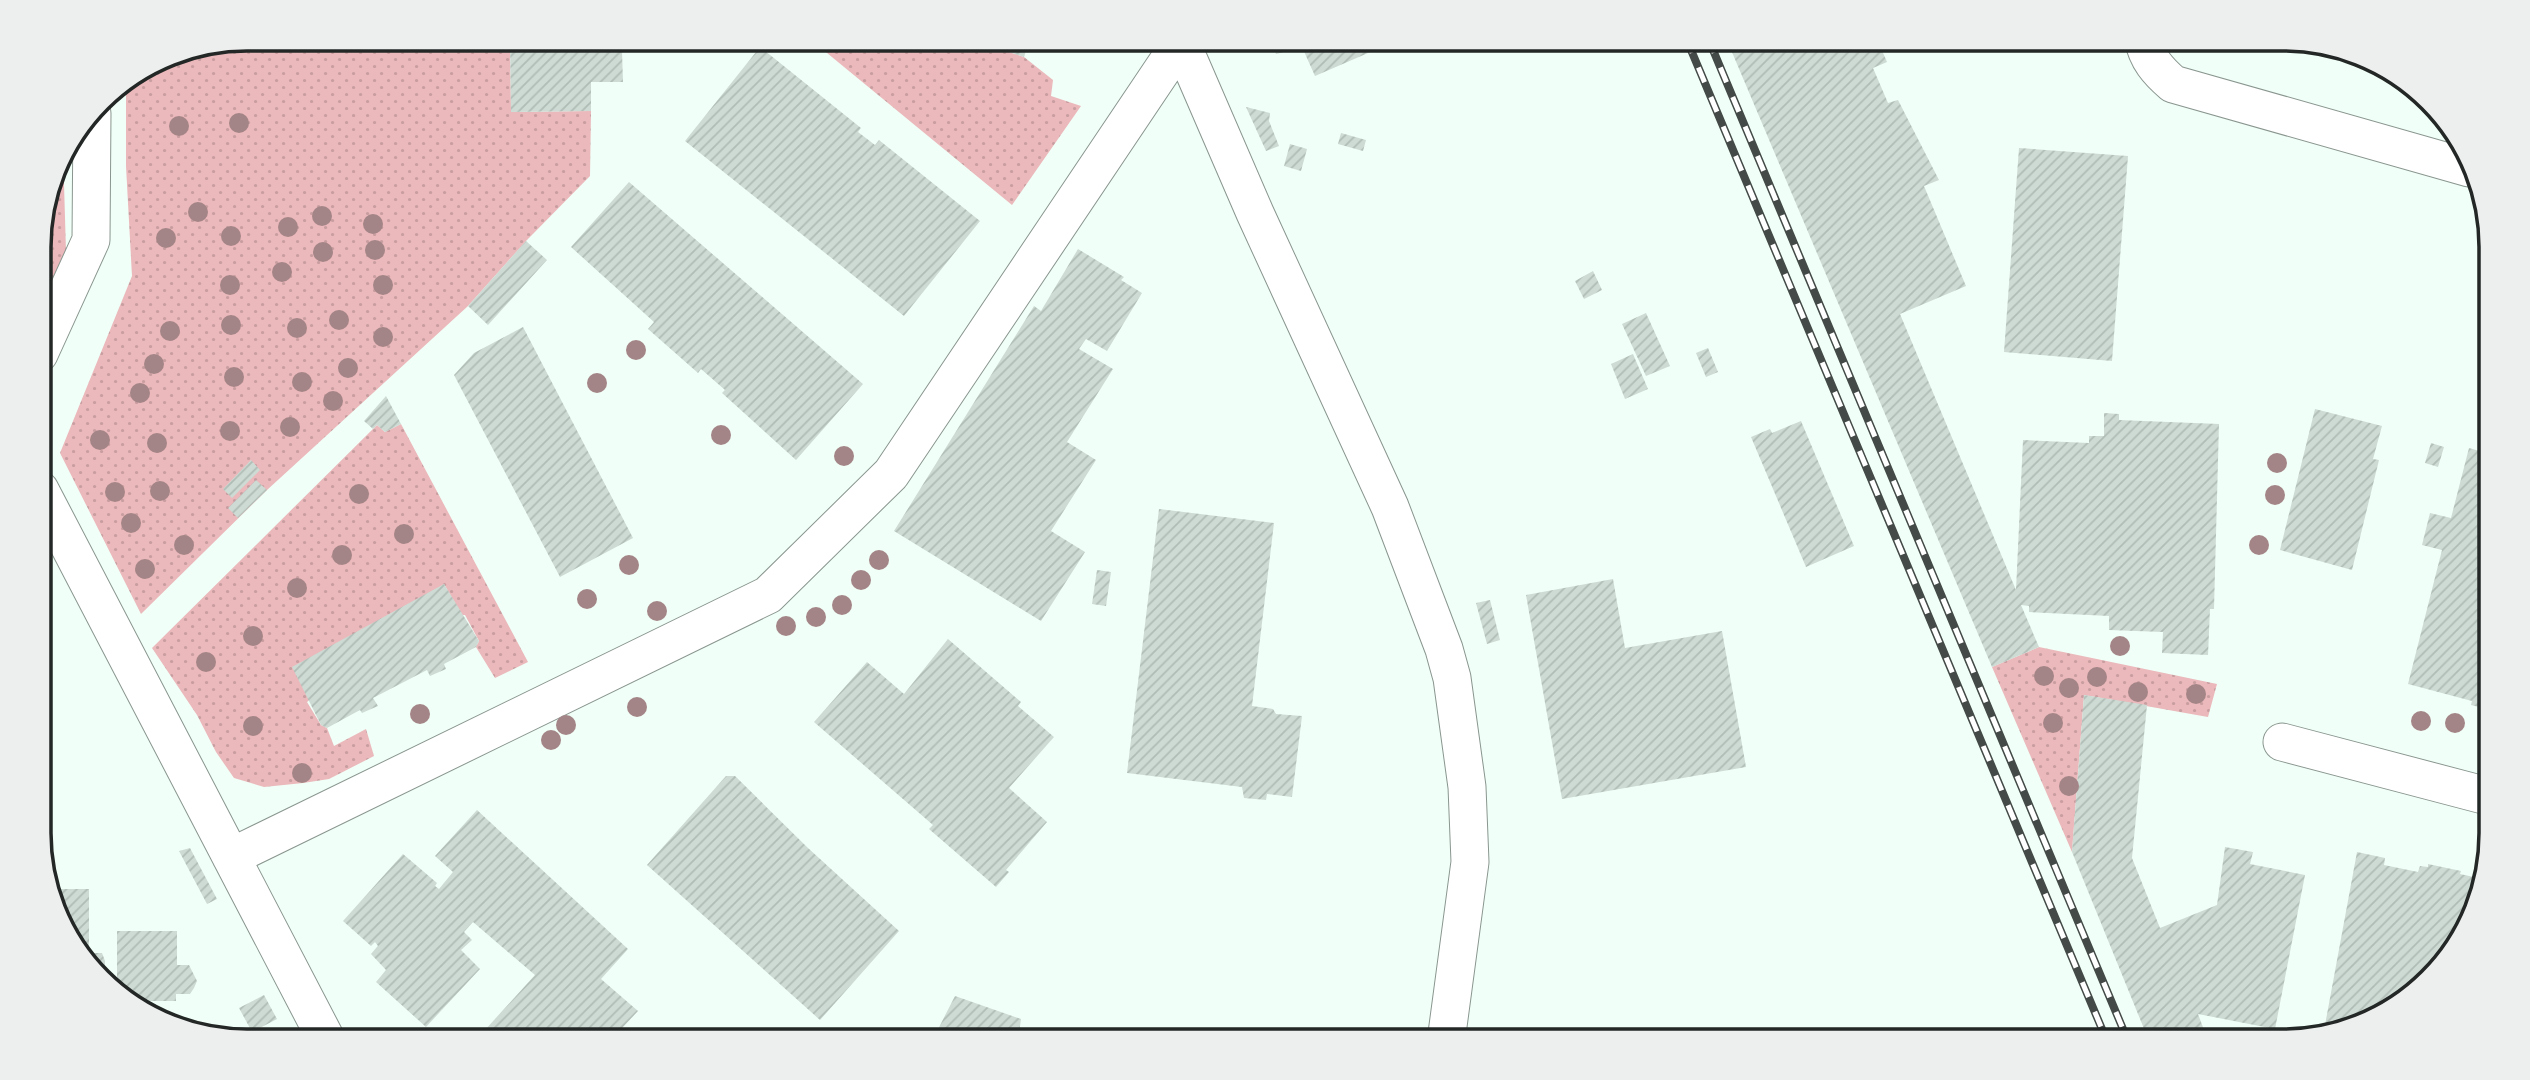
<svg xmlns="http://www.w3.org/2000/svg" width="2530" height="1080" font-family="Inter,sans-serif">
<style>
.grass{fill:url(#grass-dots)}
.building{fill:url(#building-hatch)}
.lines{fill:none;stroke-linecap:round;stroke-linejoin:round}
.minor-casing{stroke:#89968f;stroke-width:39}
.minor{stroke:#fff;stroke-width:37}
.rail-casing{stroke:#434a47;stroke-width:8}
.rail{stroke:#fff;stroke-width:5;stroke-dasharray:16;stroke-linecap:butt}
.tree{fill:#a48587}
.rim{fill:none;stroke:#232826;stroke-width:3.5}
</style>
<defs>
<pattern id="grass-dots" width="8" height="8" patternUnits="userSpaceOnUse" patternTransform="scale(1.75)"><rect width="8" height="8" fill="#ebb8bb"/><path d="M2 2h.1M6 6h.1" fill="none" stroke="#c99ea1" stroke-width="1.8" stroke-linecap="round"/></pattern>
<pattern id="building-hatch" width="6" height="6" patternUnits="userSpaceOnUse" patternTransform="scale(1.75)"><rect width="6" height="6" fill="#cddbd4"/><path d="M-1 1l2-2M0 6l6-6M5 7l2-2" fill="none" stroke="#b0bcb6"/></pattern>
</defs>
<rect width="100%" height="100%" fill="#f0fff7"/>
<!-- grass -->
<path class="grass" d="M246 39H510L511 112 591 111 590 176 526 241 468 306 267 490 141 614 60 453 132 276 126 166V80L167 54Z
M810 39H993L991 46 1024 57 1053 80 1051 96 1081 106 1012 205Z
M63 150 66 252 39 306V232L60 154Z
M401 424 528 662 495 678 476 647 479 641 465 615H462L444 584 307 702 321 725 327 728 334 746 366 729 374 756 329 779 303 783 264 787 234 778 216 752 197 715 152 648 377 425 385 432Z
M2039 647 2217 684 2208 717 2084 695 2072 852 1992 667Z"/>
<!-- building -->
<path class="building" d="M510 38H654L655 51H622L623 82H591V111L511 112Z
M993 38H1030L1024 57 991 46Z
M1269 38H1370L1375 50 1315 76 1302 47 1276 54Z
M1726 38H1861L1866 51 1880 46 1887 62 1873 68 1888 103 1898 100 1939 180 1924 186 1966 286 1900 314 2016 590 2023 440 2089 443V436H2104V413L2119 414V420L2219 424 2214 609H2210L2208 655 2162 653 2163 632 2109 630V616L2029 612V606L2021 605 2039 647 1992 667Z
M760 47 861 128 858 132 875 145 879 140 980 221 904 316 685 141Z
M1246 107 1270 113 1269 121 1279 146 1266 151Z
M1341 133 1366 140 1363 151 1338 144Z
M1290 144 1307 149 1301 171 1284 166Z
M2019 148 2128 156 2112 361 2004 352Z
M629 182 863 384 796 460 722 393 725 390 701 369 698 373 648 329 654 322 571 247Z
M526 241 547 260 488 325 468 306Z
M1078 249 1124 277 1121 280 1142 293 1107 351 1086 339 1079 349 1113 369 1067 442 1096 460 1051 531 1085 552 1041 621 894 531 1034 306 1041 311Z
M1593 271 1602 290 1584 299 1575 281Z
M1646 313 1670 366 1646 376 1622 324Z
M523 327 633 538 560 577 454 375 474 353Z
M1708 348 1718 372 1706 377 1696 353Z
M1633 354 1648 389 1625 399 1611 364Z
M386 396 401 424 385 432 377 425 373 429 364 421Z
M2315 409 2382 426 2373 459 2379 460 2352 570 2280 550Z
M1801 421 1854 546 1806 567 1751 437 1770 429 1772 433Z
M2431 443 2444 447 2438 467 2425 463Z
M2469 448 2490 454 2491 714 2482 711 2483 708 2471 705 2472 701 2408 684 2442 550 2422 545 2430 513 2451 518Z
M251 460 260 470 232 498 223 489Z
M256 480 267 490 238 518 228 508Z
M1159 509 1274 523 1252 706 1273 709 1276 714 1302 716 1292 797 1267 794 1266 800 1244 798 1242 787 1127 773Z
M1097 570 1111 572 1106 606 1092 604Z
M1613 579 1625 648 1722 631 1746 767 1562 799 1526 595Z
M444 584 479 641 476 647 444 664 446 669 430 676 427 670 373 698 378 706 362 713 360 710 327 728 321 725 292 667Z
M1490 600 1500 640 1487 644 1476 603Z
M948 639 1021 702 1018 706 1054 737 1009 788 1047 822 1006 870 1009 872 996 887 929 829 933 825 814 722 867 662 904 694Z
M2084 695 2147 705 2132 858 2160 928 2217 905 2225 847 2253 852 2250 864 2305 875 2275 1029 2198 1014 2207 1038 2216 1041H2206L2207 1038 2200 1041H2149L2072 852Z
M726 776H735L808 848 899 931 820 1020 647 865Z
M477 810 628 949 601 979 638 1011 610 1041H475L535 975 473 922 464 932 472 940 461 950 480 969 426 1027 376 982 386 970 371 954 378 946 375 942 371 946 343 921 403 854 437 883 435 886 439 889 453 872 435 856Z
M190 848 217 899 207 904 179 851Z
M2357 852 2385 858 2384 865 2418 872 2420 866 2428 867V864L2461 871 2460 874 2483 879 2476 913 2410 999 2351 1030 2323 1036Z
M52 889H89V953H102L105 961V978L82 960Z
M117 931H177V965H189L197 981 194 988 190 994H176V1001H134L117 987Z
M264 995 277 1019 252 1032 239 1008Z
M955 996 1021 1019 1018 1041H932Z
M722 1031 733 1041H712Z"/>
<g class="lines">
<!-- minor casing -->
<g class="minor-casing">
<path id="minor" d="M1182 38 1181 42 1255 213 1390 507 1444 649 1452 678 1467 787 1470 862 1446 1041
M2143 38C2147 59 2158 71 2173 84L2469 168
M39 354 91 240 92 113
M40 490 327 1041
M2282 742 2491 797
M231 857 768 595 891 474 1181 42 1180 38"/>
</g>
<!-- minor -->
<use href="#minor" class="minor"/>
<!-- rail casing -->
<g class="rail-casing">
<path id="rail" d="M1686 38 2107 1041
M1708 38 2128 1041"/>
</g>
<!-- rail -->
<use href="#rail" class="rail"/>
</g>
<!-- trees -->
<g class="tree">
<circle cx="239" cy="123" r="10"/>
<circle cx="179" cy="126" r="10"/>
<circle cx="198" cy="212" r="10"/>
<circle cx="322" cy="216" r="10"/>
<circle cx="373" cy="224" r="10"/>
<circle cx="288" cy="227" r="10"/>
<circle cx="231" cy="236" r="10"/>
<circle cx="166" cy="238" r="10"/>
<circle cx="375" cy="250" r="10"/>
<circle cx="323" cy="252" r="10"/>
<circle cx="282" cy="272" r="10"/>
<circle cx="230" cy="285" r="10"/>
<circle cx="383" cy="285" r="10"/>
<circle cx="339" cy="320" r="10"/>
<circle cx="231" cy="325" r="10"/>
<circle cx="297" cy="328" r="10"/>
<circle cx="170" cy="331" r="10"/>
<circle cx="383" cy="337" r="10"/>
<circle cx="636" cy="350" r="10"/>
<circle cx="154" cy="364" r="10"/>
<circle cx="348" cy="368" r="10"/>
<circle cx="234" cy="377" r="10"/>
<circle cx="302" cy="382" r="10"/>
<circle cx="597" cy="383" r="10"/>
<circle cx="140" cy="393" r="10"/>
<circle cx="333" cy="401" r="10"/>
<circle cx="290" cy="427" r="10"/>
<circle cx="230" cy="431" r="10"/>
<circle cx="721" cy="435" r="10"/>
<circle cx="100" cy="440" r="10"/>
<circle cx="157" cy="443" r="10"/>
<circle cx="844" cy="456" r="10"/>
<circle cx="2277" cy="463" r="10"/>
<circle cx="160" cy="491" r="10"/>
<circle cx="115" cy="492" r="10"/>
<circle cx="359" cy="494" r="10"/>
<circle cx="2275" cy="495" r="10"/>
<circle cx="131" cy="523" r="10"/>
<circle cx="404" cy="534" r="10"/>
<circle cx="184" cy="545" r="10"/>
<circle cx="2259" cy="545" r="10"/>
<circle cx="342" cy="555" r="10"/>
<circle cx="879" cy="560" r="10"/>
<circle cx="629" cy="565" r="10"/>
<circle cx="145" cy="569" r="10"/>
<circle cx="861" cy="580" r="10"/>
<circle cx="297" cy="588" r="10"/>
<circle cx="587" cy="599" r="10"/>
<circle cx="842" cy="605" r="10"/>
<circle cx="657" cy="611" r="10"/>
<circle cx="816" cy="617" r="10"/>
<circle cx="786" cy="626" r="10"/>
<circle cx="253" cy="636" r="10"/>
<circle cx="2120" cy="646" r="10"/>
<circle cx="206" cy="662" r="10"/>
<circle cx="2044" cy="676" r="10"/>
<circle cx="2097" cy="677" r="10"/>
<circle cx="2069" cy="688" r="10"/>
<circle cx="2138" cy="692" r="10"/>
<circle cx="2196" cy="694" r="10"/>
<circle cx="637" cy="707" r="10"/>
<circle cx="420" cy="714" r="10"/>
<circle cx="2421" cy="721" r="10"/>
<circle cx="2053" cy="723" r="10"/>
<circle cx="2455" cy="723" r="10"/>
<circle cx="566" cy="725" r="10"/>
<circle cx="253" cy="726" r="10"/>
<circle cx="551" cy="740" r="10"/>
<circle cx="302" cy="773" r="10"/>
<circle cx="2069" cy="786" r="10"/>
</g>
<!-- crop -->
<path d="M0 0H2530V1080H0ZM247 51H2283A196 196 0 0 1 2479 247V833A196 196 0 0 1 2283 1029H247A196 196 0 0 1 51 833V247A196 196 0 0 1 247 51Z" fill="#edeeee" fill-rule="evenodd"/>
<path class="rim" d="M247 51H2283A196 196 0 0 1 2479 247V833A196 196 0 0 1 2283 1029H247A196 196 0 0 1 51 833V247A196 196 0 0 1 247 51Z"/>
</svg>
